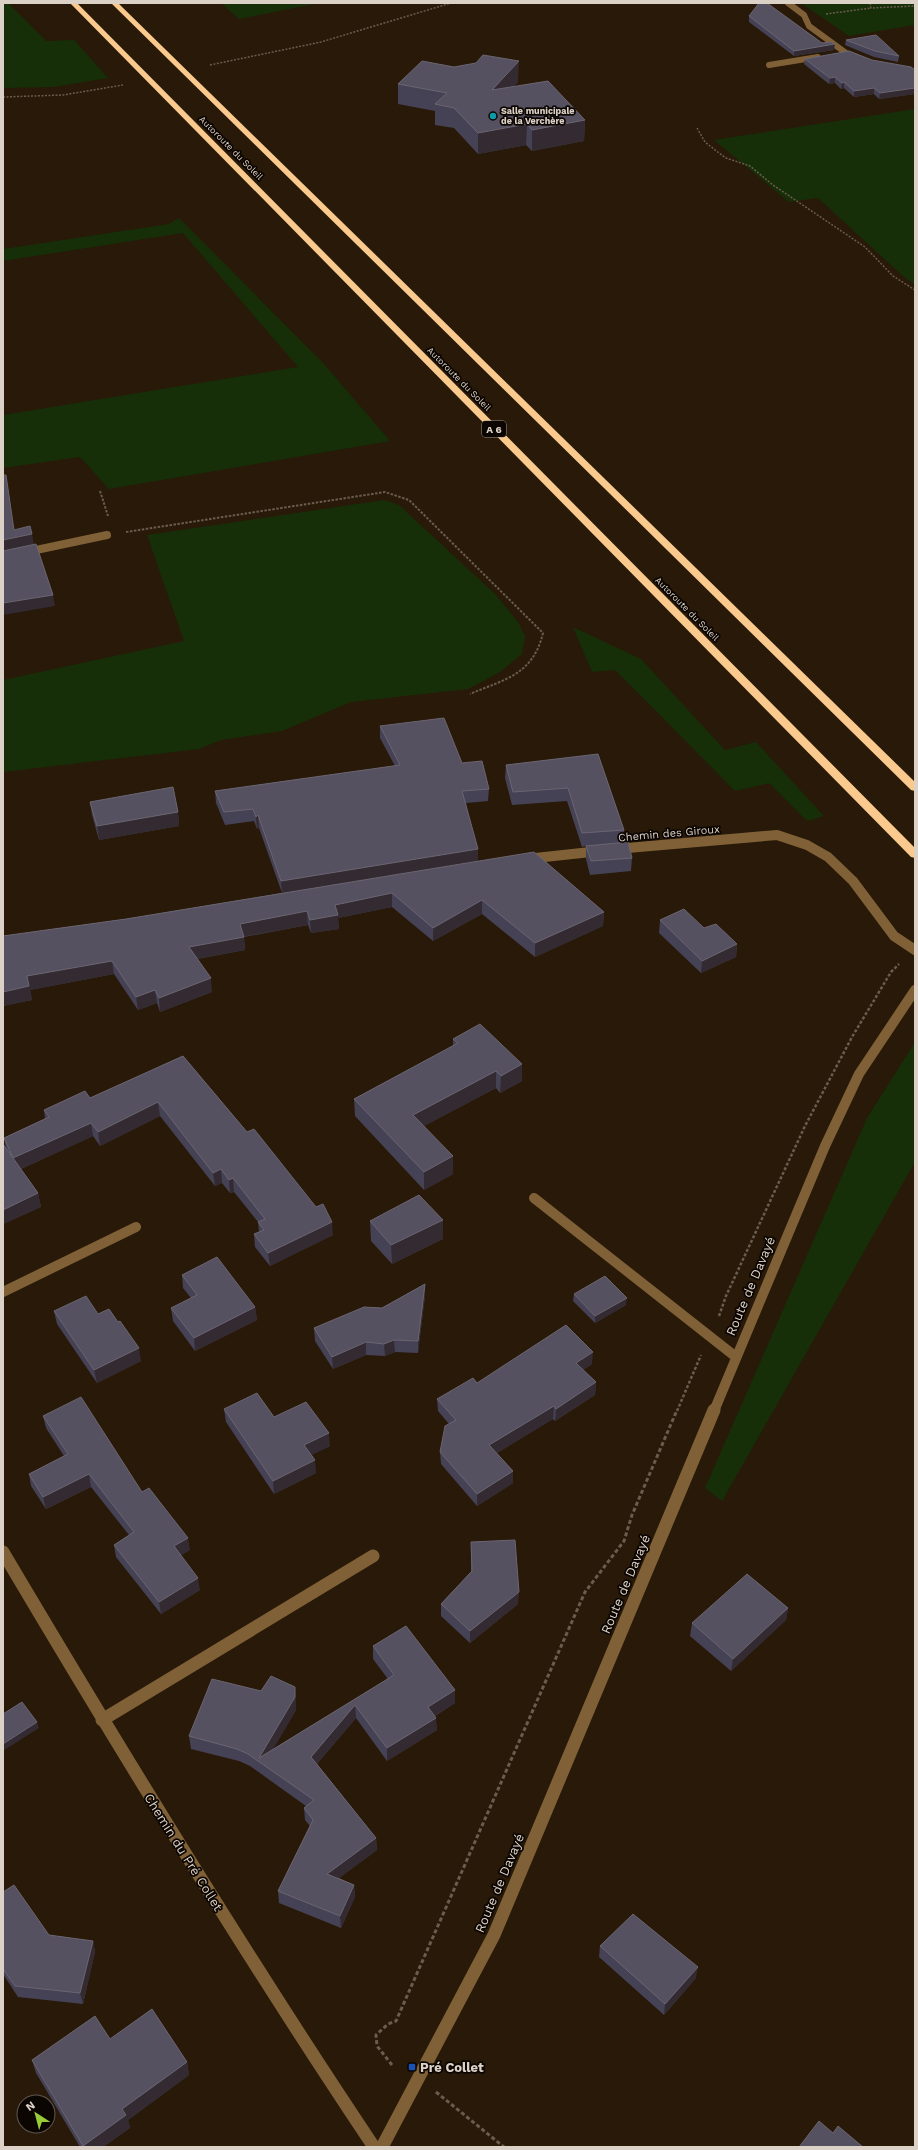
<svg xmlns="http://www.w3.org/2000/svg" width="918" height="2150" font-family="'Work Sans',sans-serif">
<style>
.green{fill:#172f08}
.lines{fill:none;stroke-linecap:round;stroke-linejoin:round}
.path-far3{stroke:#6a5c4e;stroke-width:1.5;stroke-dasharray:2 1.5;stroke-linecap:butt}
.path-far2{stroke:#6a5c4e;stroke-width:2;stroke-dasharray:2.5 1.5;stroke-linecap:butt}
.path-far1{stroke:#6a5c4e;stroke-width:2.5;stroke-dasharray:3 2;stroke-linecap:butt}
.path{stroke:#6a5c4e;stroke-width:3;stroke-dasharray:4 2.5;stroke-linecap:butt}
.minor-far3{stroke:#806137;stroke-width:6}
.minor-far2{stroke:#806137;stroke-width:8}
.minor-far1{stroke:#806137;stroke-width:10}
.minor{stroke:#806137;stroke-width:13}
.highway{fill:#f9c98d;fill-rule:evenodd}
.wall{fill:#464255}
.shaded-wall{fill:#332b31}
.building{fill:#565161;stroke:#6b6571}
.culture-dot{fill:#0f9aa8;stroke:#0c0602;stroke-width:1.5}
.transit-dot{fill:#1a4fb4;stroke:#0c0602;stroke-width:1.5}
.labels{text-anchor:middle;stroke-width:3.5;stroke-linejoin:round;paint-order:stroke}
.far-poi-label{font-size:9px;font-weight:bold;fill:#dcd1c7;stroke:#0c0602;text-anchor:start}
.far-street-label{font-size:9px;fill:#dcd1c7;stroke:#0c0602}
.shield{fill:#0c0602;stroke:#9e948c;stroke-width:1}
.shield-label{font-size:10px;font-weight:bold;fill:#dcd1c7}
.street-label{font-size:11px;fill:#dcd1c7;stroke:#0c0602}
.near-street-label{font-size:13px;fill:#dcd1c7;stroke:#0c0602}
.near-poi-label{font-size:13px;font-weight:bold;fill:#dcd1c7;stroke:#0c0602;text-anchor:start}
</style>
<rect width="100%" height="100%" fill="#281908"/>
<!-- green -->
<path class="green" d="M3 3H8L46 41 74 40 108 78 53 87 3 88Z
M221 3H319L239 19Z
M801 3H915V25L849 36Z
M915 109V285L904 277 818 198 789 202 714 140Z
M179 218 324 364 390 441 109 489 80 457 3 468V415L298 367 183 233 3 261V249L169 224Z
M384 500 399 505 495 594 518 622 525 636 522 654 500 672 468 689 351 702 282 731 221 740 199 749 3 772V680L184 641 147 535Z
M573 627 641 659 725 750 756 742 824 816 807 821 769 783 735 791 615 670 592 672Z
M915 1042V1162L722 1501 705 1488 867 1118Z"/>
<g class="lines">
<!-- path-far3 -->
<path class="path-far3" d="M870 3 871 8 915 6
M826 14 871 8
M210 65 321 42 451 3
M3 97 63 95 123 85
M697 128 705 142 719 153 726 158 750 166 773 185 865 247 893 276 915 290"/>
<!-- path-far2 -->
<path class="path-far2" d="M100 491 108 516
M126 532 385 492 409 500 543 633C533 675 505 679 470 694"/>
<!-- path-far1 -->
<path class="path-far1" d="M719 1316 726 1296 805 1126 852 1037 891 972 899 964
M677 1411 701 1355"/>
<!-- path -->
<path class="path" d="M392 2065 377 2046 376 2035 388 2024 396 2021 585 1592 624 1541 632 1515 677 1410
M436 2092 504 2147"/>
<!-- minor-far3 -->
<path class="minor-far3" d="M788 3 804 15 809 26 846 53 857 57
M769 65 818 57"/>
<!-- minor-far2 -->
<path class="minor-far2" d="M3 557 107 535"/>
<!-- minor-far1 -->
<path class="minor-far1" d="M616 849 777 835 807 845 828 857 853 881 894 936 915 950
M526 859 600 851
M534 1198 736 1357
M3 1292 136 1227
M714 1411 825 1146 859 1074 915 990"/>
<!-- minor -->
<path class="minor" d="M3 1552C122 1753 244 1953 374 2147
M102 1720 373 1556
M382 2147 494 1935 714 1410"/>
<!-- highway -->
<path class="highway" d="M70 3H77L915 848V858L911 857Z
M111 3H118L915 782V791L911 790Z"/>
</g>
<!-- wall -->
<path class="wall" d="M749 16 822 43 834 50 794 56 749 22Z
M846 40 899 56 898 62 874 57 845 45Z
M805 59 872 60 915 70V94L879 99 874 94 854 97 844 88 841 89 835 83 829 84 804 64Z
M518 82 514 86 585 120 584 141 532 151 526 145 478 154 454 128 435 125V111L398 104V84Z
M380 726 462 763 489 789 488 801 466 803 478 861 604 912 603 926 535 957 482 914 433 941 392 907 338 918 339 929 311 933 308 925 244 937 245 950 197 959 212 992 160 1012 157 1003 138 1010 114 974 30 990 32 1000 3 1006V936L126 919 282 893 259 828 257 829 254 821 225 825 216 803 215 791 395 766 380 738Z
M598 754 624 830 623 842 632 858 631 871 590 875 586 859V846L582 847 567 801 512 805 505 778 506 765Z
M90 802 178 812 179 826 99 840 92 815Z
M660 920 704 928 737 944 736 957 701 973 659 933Z
M453 1039 522 1081 500 1093 496 1088 424 1126 453 1174 424 1190 355 1116 354 1099 453 1046Z
M183 1056 333 1235 270 1266 255 1247 254 1234 259 1232 258 1222 234 1192 230 1193 222 1183 215 1186 160 1116 100 1146 93 1136 21 1169 38 1193 41 1207 3 1224V1144L6 1148 4 1138 45 1119 44 1110 90 1098Z
M370 1221 443 1239 392 1264 371 1241Z
M182 1275 255 1307 257 1320 195 1351 173 1321 171 1308 191 1298 183 1288Z
M425 1284V1296L418 1353 395 1352 385 1356 366 1355 333 1369 315 1341 314 1328 382 1308Z
M574 1294 626 1305 595 1323 573 1301Z
M54 1311 98 1314 118 1322 141 1361 97 1383 57 1324Z
M592 1364 583 1370 596 1382 595 1395 555 1421 553 1419 497 1453 513 1471V1483L477 1506 441 1464 440 1452 449 1424 438 1411 437 1399 477 1383Z
M224 1409 274 1417 330 1446 311 1455 316 1473 274 1494 226 1422Z
M43 1416 142 1492 190 1550 181 1555 200 1590 161 1614 116 1557 114 1545 129 1535 91 1487 46 1509 31 1486 29 1474 64 1456 46 1428Z
M471 1542 518 1604 470 1643 441 1616V1604L471 1572Z
M788 1608 786 1620 731 1671 690 1636 692 1623Z
M373 1646 455 1690V1703L435 1716 437 1730 387 1761 356 1718 317 1764 376 1838 377 1850 339 1878 354 1885 355 1897 341 1928 279 1903 278 1891 310 1826 305 1820 304 1808 306 1806 250 1766 239 1761 191 1749 189 1736 261 1691 296 1700V1710L273 1749 388 1679 373 1659Z
M3 1892 49 1935 93 1941 95 1952 83 2004 18 1997 3 1974Z
M600 1946 696 1978 664 2015 599 1957Z
M110 2039 187 2062 189 2075 128 2120 130 2128 103 2147H80L36 2073 32 2060Z"/>
<!-- shaded-wall -->
<path class="shaded-wall" d="M835 44 834 50 794 56V51Z
M519 61 518 82 492 110V90Z
M835 77V83L829 84 830 78Z
M844 82V88L841 89 842 83Z
M874 88V94L854 97V91Z
M915 88V94L879 99 880 93Z
M585 120 584 141 532 151V130Z
M527 124 526 145 478 154V133Z
M32 534 34 545 3 551V540Z
M53 595 55 606 3 615V603Z
M178 812 179 826 99 840 97 826Z
M258 815 259 828 257 829 256 817Z
M478 849V862L282 894 281 881Z
M392 893V907L338 918 339 929 311 933 310 920 335 905Z
M482 900V914L433 941V928Z
M307 911 308 925 241 937 240 924Z
M604 912 603 926 535 957V943Z
M244 937 245 950 190 960 189 947Z
M737 944 736 957 701 973 702 961Z
M112 961 114 974 30 990 32 1000 3 1006V992L27 976Z
M211 978 212 992 160 1012 159 998Z
M155 990 157 1003 138 1010 136 997Z
M522 1064V1081L500 1093 501 1076Z
M496 1071V1088L413 1132V1115Z
M158 1102 160 1116 100 1146 98 1132Z
M91 1123 93 1136 16 1171 13 1158Z
M453 1156V1174L424 1190V1172Z
M221 1169 222 1183 215 1186 213 1173Z
M233 1178 234 1192 230 1193 229 1180Z
M38 1193 41 1207 3 1224V1210Z
M443 1220V1239L392 1264 391 1245Z
M332 1222 333 1235 270 1266 268 1253Z
M425 1284V1296L418 1353V1341Z
M627 1298 626 1305 595 1323V1316Z
M255 1307 257 1320 195 1351 194 1338Z
M394 1340 395 1352 385 1356 384 1344Z
M366 1342V1355L333 1369 332 1357Z
M139 1348 141 1361 97 1383 94 1370Z
M593 1352 592 1364 576 1375V1363Z
M596 1382 595 1395 555 1421 556 1409Z
M554 1406 553 1419 489 1458V1445Z
M329 1433 330 1446 305 1458 304 1445Z
M315 1460 316 1473 274 1494 273 1481Z
M513 1471V1483L477 1506V1494Z
M89 1474 91 1487 46 1509 43 1497Z
M188 1538 190 1550 176 1558 174 1546Z
M198 1578 200 1590 161 1614 159 1602Z
M519 1592 518 1604 470 1643V1631Z
M788 1608 786 1620 731 1671 733 1659Z
M295 1687 296 1700V1710L264 1765 259 1758Z
M455 1690V1703L429 1719 428 1707Z
M355 1705 356 1718 312 1770 311 1757Z
M436 1718 437 1730 387 1761V1748Z
M37 1722 39 1728 3 1751V1744Z
M376 1838 377 1850 328 1886 327 1874Z
M354 1885 355 1897 341 1928 340 1916Z
M93 1941 95 1952 83 2004 80 1993Z
M698 1967 696 1978 664 2015 665 2004Z
M187 2062 189 2075 128 2120 130 2128 103 2147H84L83 2146 122 2109Z"/>
<!-- building -->
<path class="building" d="M759 3H767L822 43 831 42 835 44 794 51 749 16Z
M876 35 899 56 875 51 846 40Z
M849 51 872 60 911 67 915 70V88L880 93 874 88 854 91 844 82 842 83 835 77 830 78 805 59Z
M483 55 519 61 492 90 548 81 585 120 532 130 527 124 478 133 454 108 435 104 447 93 398 84 422 61 454 67 476 63Z
M3 475H6L14 530 30 526 32 534 3 540Z
M36 544 53 595 3 603V551Z
M444 718 462 763 482 761 489 789 462 791 478 849 281 881 258 815 256 817 253 809 224 812 215 791 400 765 380 726Z
M598 754 624 830 582 833 568 788 513 792 506 765Z
M173 787 178 812 97 826 90 802Z
M628 842 632 858 591 861 586 846Z
M534 852 604 912 535 943 482 900 433 928 392 893 335 905 338 915 310 920 307 911 240 924 244 937 189 947 211 978 159 998 155 990 136 997 112 961 27 976 29 986 3 992V936L126 919Z
M684 909 704 928 716 924 737 944 702 961 660 920Z
M480 1024 522 1064 501 1076 496 1071 413 1115 453 1156 424 1172 354 1099 458 1043 453 1039Z
M183 1056 247 1132 254 1129 316 1207 323 1204 332 1222 268 1253 254 1234 264 1230 258 1222 265 1219 233 1178 229 1180 221 1169 213 1173 158 1102 98 1132 91 1123 13 1158 4 1138 49 1117 44 1110 85 1091 90 1098Z
M3 1144 38 1193 3 1210Z
M419 1195 443 1220 391 1245 370 1221Z
M217 1257 255 1307 194 1338 171 1308 197 1295 182 1275Z
M605 1276 627 1298 595 1316 574 1294Z
M425 1284 418 1341 394 1340 384 1344 366 1342 332 1357 314 1328 364 1307 382 1308Z
M86 1296 98 1314 109 1309 118 1322 120 1321 139 1348 94 1370 54 1311Z
M566 1325 593 1352 576 1363 596 1382 556 1409 554 1406 489 1445 513 1471 477 1494 440 1452 445 1426 456 1420 437 1399 473 1378 477 1383Z
M257 1393 274 1417 306 1402 329 1433 304 1445 315 1460 273 1481 224 1409Z
M81 1397 142 1492 149 1488 188 1538 174 1546 198 1578 159 1602 114 1545 134 1532 89 1474 43 1497 29 1474 68 1454 43 1416Z
M515 1540 519 1592 470 1631 441 1604 472 1571 471 1542Z
M747 1574 788 1608 733 1659 692 1623Z
M406 1626 455 1690 428 1707 436 1718 387 1748 355 1705 311 1757 376 1838 327 1874 354 1885 340 1916 278 1891 313 1820 304 1808 314 1800 248 1754 237 1749 189 1736 212 1679 261 1691 271 1676 295 1687V1697L259 1758 394 1675 373 1646Z
M22 1702 37 1722 3 1744V1714Z
M14 1885 49 1935 93 1941 80 1993 15 1986 3 1969V1892Z
M633 1914 698 1967 665 2004 600 1946Z
M152 2009 187 2062 122 2109 126 2115 83 2146 32 2060 95 2016 110 2039Z
M819 2121 833 2133 838 2126 863 2147H799Z"/>
<!-- markers -->
<circle class="culture-dot" cx="493" cy="116" r="4"/>
<rect class="transit-dot" x="408" y="2063" width="8" height="8" rx="2"/>
<g class="labels">
<!-- far-poi labels -->
<g class="far-poi-label">
<text x="501" y="114">Salle municipale<tspan x="501" dy="10">de la Verchère</tspan></text>
</g>
<!-- far-street labels -->
<g class="far-street-label">
<text transform="translate(231 148) rotate(45)" y="3">Autoroute du Soleil</text>
<text transform="translate(459 379) rotate(45)" y="3">Autoroute du Soleil</text>
<text transform="translate(687 609) rotate(45)" y="3">Autoroute du Soleil</text>
</g>
<!-- shield labels -->
<rect class="shield" x="482" y="421" width="24" height="16" rx="3"/>
<g class="shield-label">
<text x="494" y="433">A 6</text>
</g>
<!-- street labels -->
<g class="street-label">
<text transform="translate(669 833) rotate(-5)" y="4">Chemin des Giroux</text>
</g>
<!-- near-street labels -->
<g class="near-street-label">
<text transform="translate(750 1286) rotate(-67)" y="5">Route de Davayé</text>
<text transform="translate(625 1584) rotate(-67)" y="5">Route de Davayé</text>
<text transform="translate(184 1852) rotate(58)" y="5">Chemin du Pré Collet</text>
<text transform="translate(499 1883) rotate(-67)" y="5">Route de Davayé</text>
</g>
<!-- near-poi labels -->
<g class="near-poi-label">
<text x="420" y="2072">Pré Collet</text>
</g>
</g>
<!-- border -->
<rect width="918" height="2150" fill="none" stroke="#dcd1c7" stroke-width="8"/>
<!-- north arrow -->
<g transform="translate(36 2114) rotate(324)"><circle r="19" fill="#0c0602" stroke="#5f5751"/>
<path d="M0-3L7 15L0 10L-7 15Z" fill="#97cc38"/>
<text y="-6" font-size="11" font-weight="bold" text-anchor="middle" fill="#dcd1c7">N</text>
</g>
</svg>
